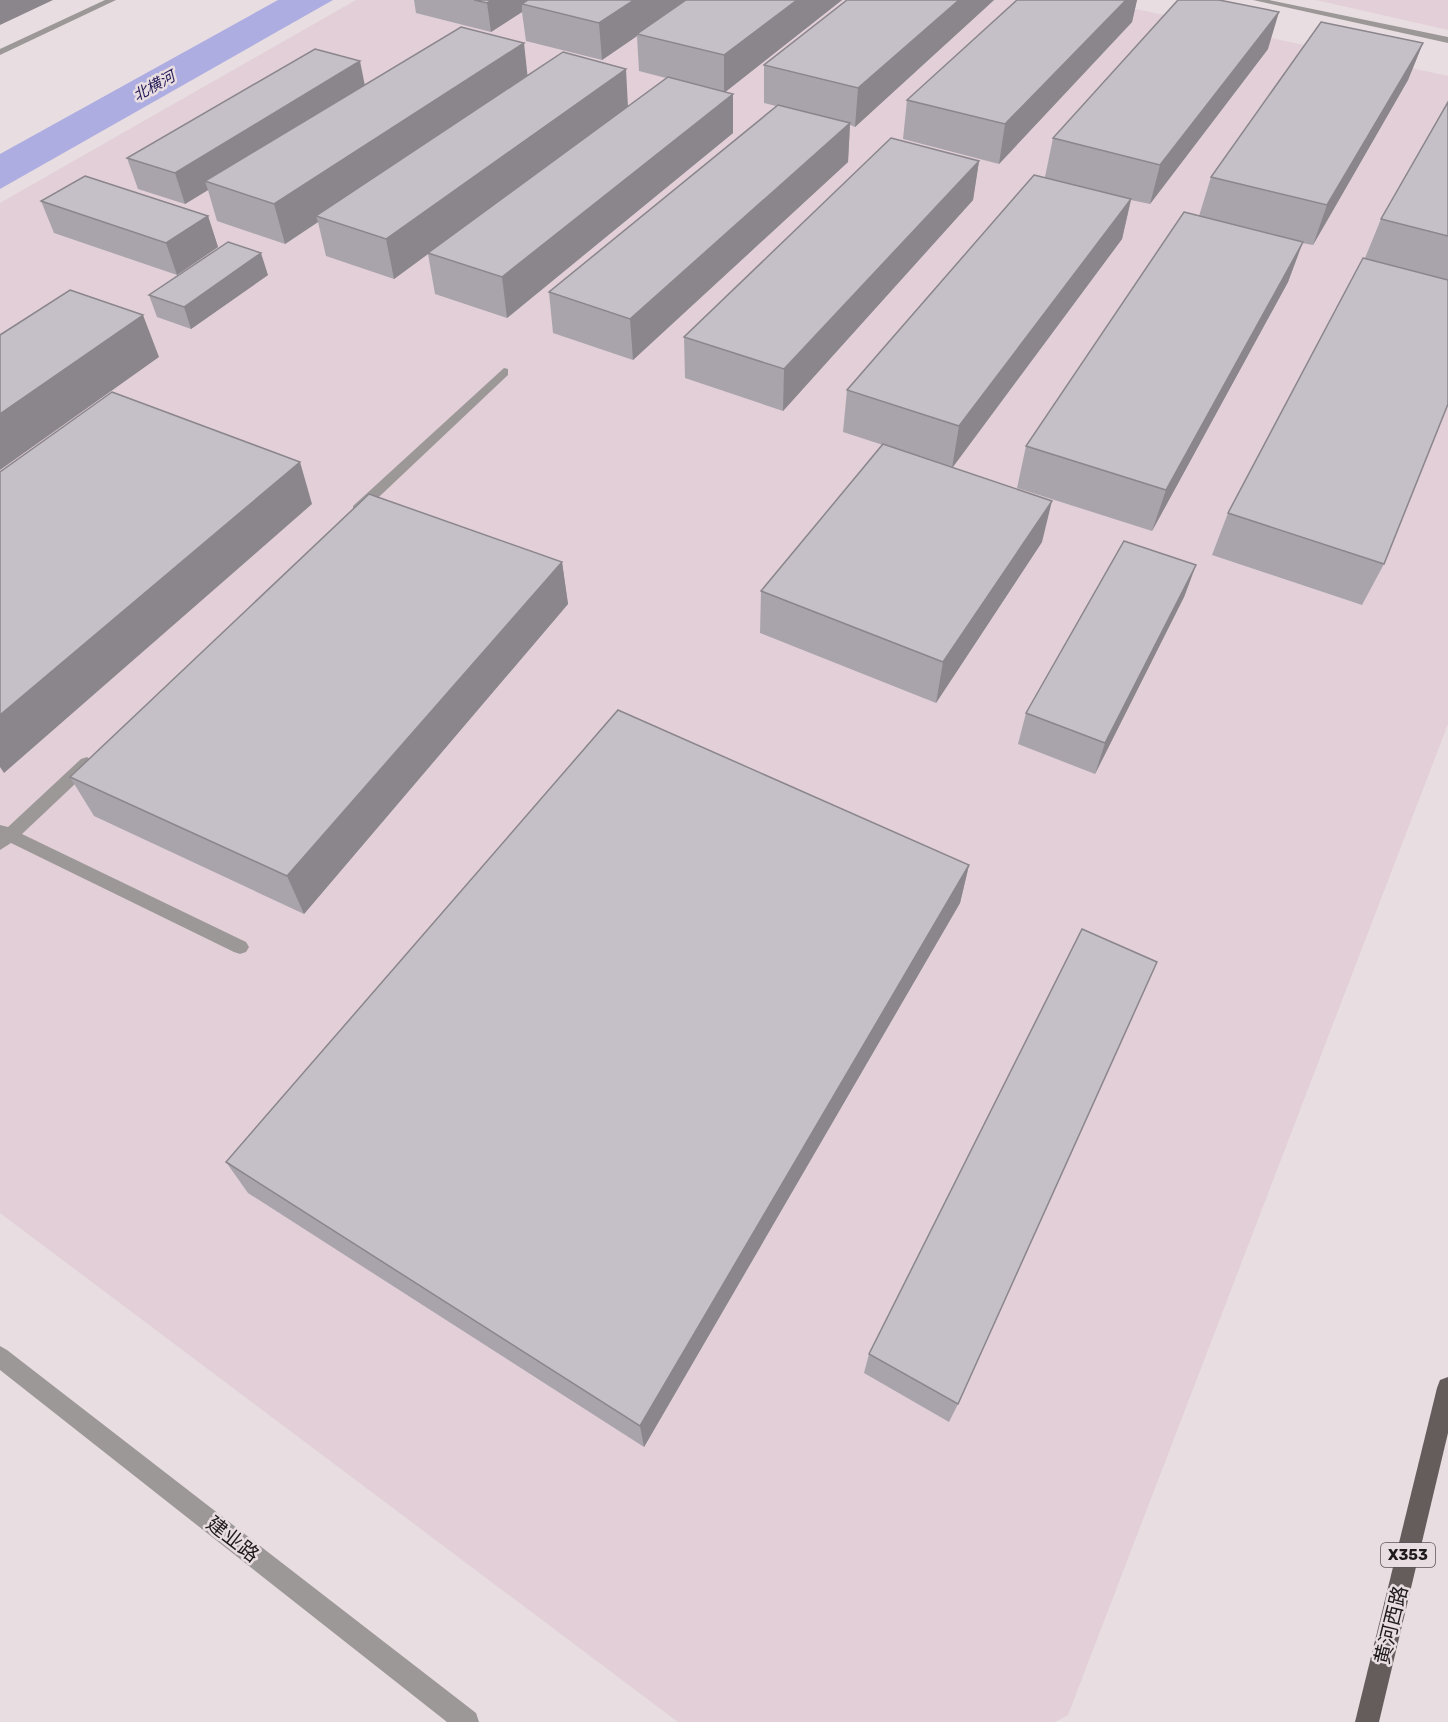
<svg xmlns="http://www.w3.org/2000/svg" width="1448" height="1722" font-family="Rubik,'Noto Sans SC',sans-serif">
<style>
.built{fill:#e2cfd7}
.water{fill:#adade1}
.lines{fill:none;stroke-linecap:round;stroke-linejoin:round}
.service{fill:#9d9898;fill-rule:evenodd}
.minor{fill:#9d9898;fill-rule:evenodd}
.tertiary{fill:#9d9898;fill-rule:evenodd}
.primary{fill:#655d5c;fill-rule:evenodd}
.wall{fill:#a9a4ab}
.shaded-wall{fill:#8a868b}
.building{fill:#c5bfc7;stroke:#8a868b;stroke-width:1.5}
.labels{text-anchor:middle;stroke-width:5;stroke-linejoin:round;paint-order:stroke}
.far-water-label{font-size:15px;font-style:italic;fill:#261d59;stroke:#e8dde1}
.shield{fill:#e8dde1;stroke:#5b5457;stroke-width:1.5}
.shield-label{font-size:15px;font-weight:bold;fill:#1e1a1c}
.near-street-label{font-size:20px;fill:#1e1a1c;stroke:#e8dde1}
</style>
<rect width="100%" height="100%" fill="#e8dde1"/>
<!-- built -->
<path class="built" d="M356 0H1094L1448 76V724L1068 1715 1055 1722H678L0 1213V203Z
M1316 0H1448V30Z"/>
<!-- water -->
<path class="water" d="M278 0H333L0 189V154Z"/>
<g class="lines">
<!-- service -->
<path class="service" d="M504 368 508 369V375L363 512H353V506Z
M87 757 95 763 93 767 22 834 246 942 249 947 246 952 240 954 234 952 11 843 0 850V825L8 827 81 759Z"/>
<!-- minor -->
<path class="minor" d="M105 0H116L0 55V49Z"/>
<!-- tertiary -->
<path class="tertiary" d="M1253 0H1269L1448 37V43Z
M0 1346 7 1350 476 1713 479 1722H447L0 1370Z"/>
<!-- primary -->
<path class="primary" d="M1448 1377V1433L1379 1722H1355L1437 1388 1440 1380Z"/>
</g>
<!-- wall -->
<path class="wall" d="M414 0H842L725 92 733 133 507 318 435 294 428 254 394 279 326 256 318 222 285 244 217 221 208 190 185 204 138 189 127 158 365 85 528 75 628 106 666 78 639 71 637 36 602 60 526 41 522 12 491 32 416 13Z
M994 0 855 127 850 125 848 162 633 360 553 333 549 292 776 106 764 103V65Z
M1017 0H1137L1132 22 999 164 903 139 907 100Z
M1423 43 1408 80 1313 245 1302 243 1288 282 1152 531 1017 488 1026 446 1199 216 1211 177Z
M1268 49 1150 204 1131 200 1122 239 953 467 1042 542 936 703 760 633 761 591 883 445 843 432 847 390 1045 177 1053 138Z
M1448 102V404L1384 564 1362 605 1212 555 1228 513 1365 258 1381 219Z
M979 161 973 200 783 411 685 378 684 337Z
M41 201 208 216 218 247 177 275 54 233Z
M268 275 191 329 157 317 149 295Z
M562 562 568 604 304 914 94 816 70 777Z
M1196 565 1184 597 1095 774 1018 744 1026 713Z
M969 865 960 903 644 1447 248 1193 226 1162Z
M869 1354 958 1404 949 1422 864 1373Z"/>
<!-- shaded-wall -->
<path class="shaded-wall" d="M0 0H53L0 25Z
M492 0H543L522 4V12L491 32 487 3Z
M634 0H689L637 34V36L602 60 599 23Z
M797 0H842L724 93V55Z
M959 0H994L855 127 858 88Z
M1126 0H1137L1132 22 999 164 1005 124Z
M1279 12 1268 49 1150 204 1160 165Z
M524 43 528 80 316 216 318 222 285 244 274 204Z
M1423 43 1408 80 1313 245 1327 205Z
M360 61 366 91 205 181 208 190 185 204 175 173Z
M626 69 628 107 428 253V254L394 279 386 239Z
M733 94V133L507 318 502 277Z
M850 123 848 162 633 360 630 319Z
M979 161 973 200 783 411 784 369Z
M1131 199 1122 239 952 468 959 426Z
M208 216 218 247 177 275 166 243Z
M1303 242 1288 282 1152 531 1166 490Z
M261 253 268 275 191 329 184 307Z
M143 315 159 357 0 470V414Z
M300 462 312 504 4 773 0 767V715Z
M1052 501 1042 542 936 703 943 662Z
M562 562 568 604 304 914 287 876Z
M1196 565 1184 597 1095 774 1105 743Z
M969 865 960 903 644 1447 640 1426Z"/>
<!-- building -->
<path class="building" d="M474 0H492L487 3Z
M528 0H634L599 23 522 4Z
M686 0H797L724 55 637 34Z
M847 0H959L858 88 764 65Z
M1017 0H1126L1005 124 907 100Z
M1178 0H1219L1279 12 1160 165 1053 138Z
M1321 22 1423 43 1327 205 1211 177Z
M461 27 524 43 274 204 205 181Z
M315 49 360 61 175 173 127 158Z
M563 52 626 69 386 239 316 216Z
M668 77 733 94 502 277 428 253Z
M1448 102V236L1381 219Z
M778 105 850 123 630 319 549 292Z
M891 138 979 161 784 369 684 337Z
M1034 175 1131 199 959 426 847 390Z
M85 176 208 216 166 243 41 201Z
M1184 212 1303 242 1166 490 1026 446Z
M228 242 261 253 184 307 149 295Z
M1363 258 1448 280V404L1384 564 1228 513Z
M70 290 143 315 0 414V335Z
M112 392 300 462 0 715V472Z
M883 444 1052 501 943 662 761 591Z
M369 494 562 562 287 876 70 777Z
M1124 541 1196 565 1105 743 1026 713Z
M618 710 969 865 640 1426 226 1162Z
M1082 929 1157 962 958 1404 869 1354Z"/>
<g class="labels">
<!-- far-water labels -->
<g class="far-water-label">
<text transform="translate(154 86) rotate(-29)" y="5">北横河</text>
</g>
<!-- shield labels -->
<rect class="shield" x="1381" y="1543" width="54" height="24" rx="4.5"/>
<g class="shield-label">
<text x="1408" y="1560">X353</text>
</g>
<!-- near-street labels -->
<g class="near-street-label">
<text transform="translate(233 1539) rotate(38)" y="7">建业路</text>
<text transform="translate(1391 1625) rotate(-76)" y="7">黄河西路</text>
</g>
</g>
</svg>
